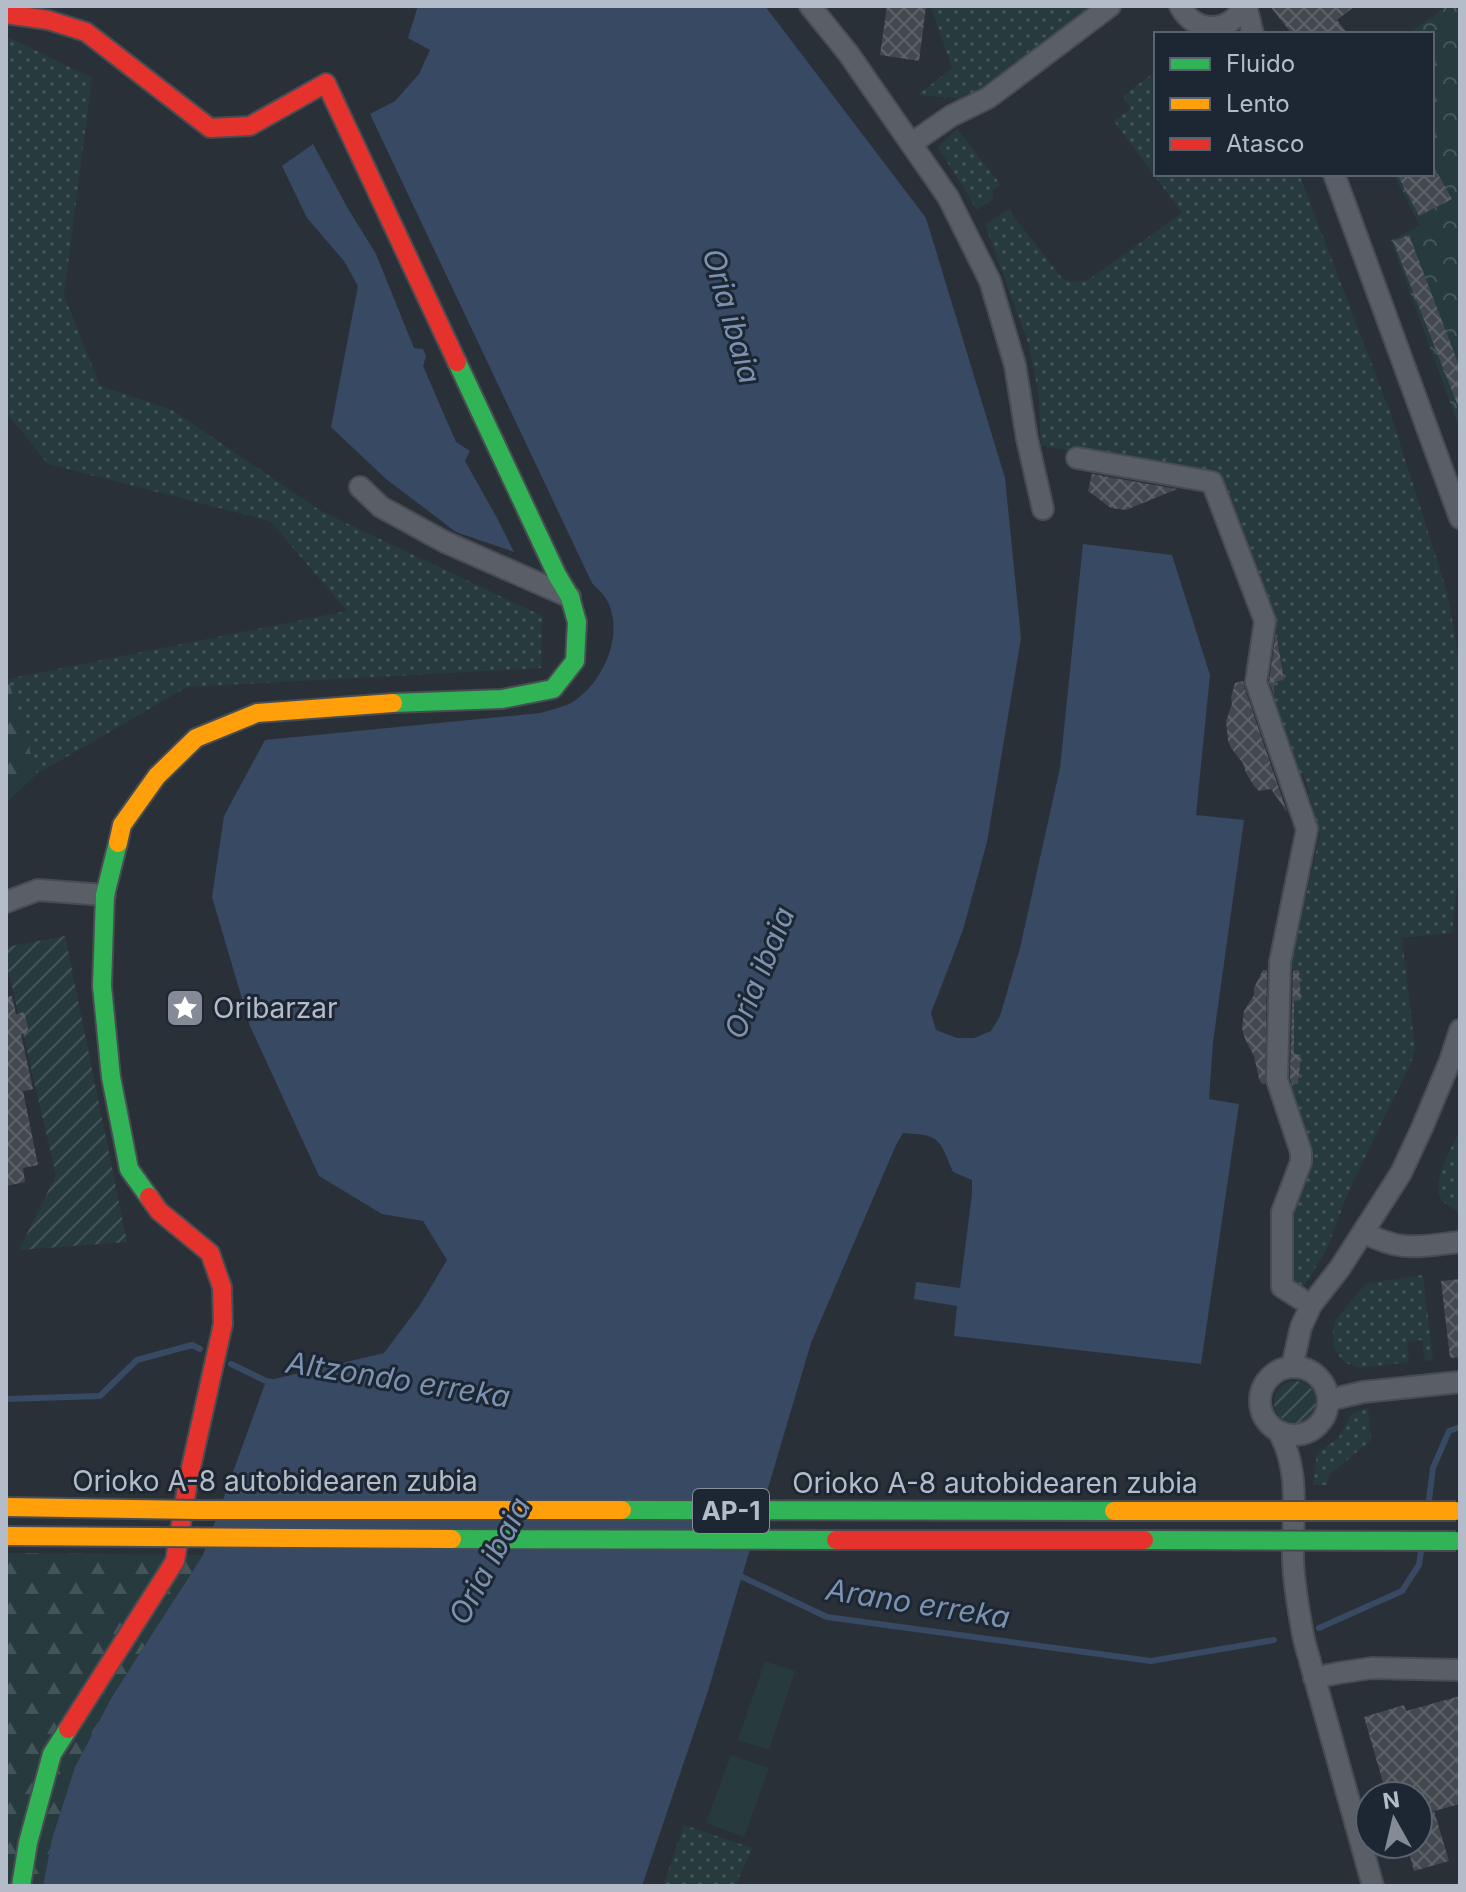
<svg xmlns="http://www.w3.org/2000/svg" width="1466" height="1892" font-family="Inter,sans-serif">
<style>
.grass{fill:url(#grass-dots)}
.forest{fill:url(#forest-firs)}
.park{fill:url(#park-crowns)}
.garden{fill:url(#garden-furrows)}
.pitch{fill:#273a3e}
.water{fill:#384963}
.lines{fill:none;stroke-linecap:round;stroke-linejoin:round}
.stream{stroke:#384963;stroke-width:6}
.building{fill:url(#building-cross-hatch)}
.street-casing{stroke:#484c53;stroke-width:24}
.fast-casing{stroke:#484c53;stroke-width:22}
.slow-casing{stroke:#484c53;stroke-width:22}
.jam-casing{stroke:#484c53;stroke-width:22}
.street{stroke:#5a5e66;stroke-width:20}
.fast{stroke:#30b455;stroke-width:18}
.slow{stroke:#ff9f0a;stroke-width:18}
.jam{stroke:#e5322d;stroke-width:18}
.fast-bridge-casing{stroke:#474c53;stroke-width:22;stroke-linecap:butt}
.slow-bridge-casing{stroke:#474c53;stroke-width:22;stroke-linecap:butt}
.jam-bridge-casing{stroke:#474c53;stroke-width:22;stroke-linecap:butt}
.fast-bridge{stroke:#30b455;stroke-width:18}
.slow-bridge{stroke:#ff9f0a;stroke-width:18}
.jam-bridge{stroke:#e5322d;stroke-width:18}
.labels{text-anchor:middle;stroke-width:6;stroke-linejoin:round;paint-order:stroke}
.shield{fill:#1d2633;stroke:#878f9c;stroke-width:2}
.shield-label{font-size:26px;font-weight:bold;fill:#b4bcc9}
.poi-label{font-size:28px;fill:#b4bcc9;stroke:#1d2633;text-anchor:start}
.street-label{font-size:28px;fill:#b4bcc9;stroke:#1d2633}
.water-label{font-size:30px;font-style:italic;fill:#7c92b1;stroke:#1d2633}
</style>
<defs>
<pattern id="grass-dots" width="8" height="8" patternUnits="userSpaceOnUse" patternTransform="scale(2)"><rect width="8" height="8" fill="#273a3e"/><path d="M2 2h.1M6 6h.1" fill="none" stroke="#445559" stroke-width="1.8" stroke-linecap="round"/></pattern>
<pattern id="forest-firs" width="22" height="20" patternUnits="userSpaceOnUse" patternTransform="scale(2)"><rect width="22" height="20" fill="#273a3e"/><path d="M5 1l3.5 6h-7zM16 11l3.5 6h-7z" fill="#445559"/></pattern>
<pattern id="park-crowns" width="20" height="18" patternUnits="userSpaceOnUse" patternTransform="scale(2)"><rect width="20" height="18" fill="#273a3e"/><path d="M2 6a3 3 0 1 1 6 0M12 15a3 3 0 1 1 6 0" fill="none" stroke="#445559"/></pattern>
<pattern id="garden-furrows" width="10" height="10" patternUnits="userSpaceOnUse" patternTransform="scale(2)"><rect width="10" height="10" fill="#273a3e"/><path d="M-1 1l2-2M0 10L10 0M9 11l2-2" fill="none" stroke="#445559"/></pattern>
<pattern id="building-cross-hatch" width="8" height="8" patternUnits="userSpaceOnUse" patternTransform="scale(2)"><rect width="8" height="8" fill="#444950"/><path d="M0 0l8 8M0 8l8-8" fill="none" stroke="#5d6168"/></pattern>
</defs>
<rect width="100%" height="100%" fill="#2a3038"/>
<!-- grass -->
<path class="grass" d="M931 6H1103L979 94 963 99 918 95 952 68Z
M6 36 92 78 64 295 100 386 172 410 321 511 542 616 541 668 187 687 37 774 8 679 347 611 270 521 48 464 6 412Z
M1156 71V174H1299L1390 412 1447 592 1460 664V857L1452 933 1402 938 1415 1049 1410 1065 1349 1190 1326 1251 1302 1289 1292 1283 1293 1202 1309 1160 1288 1084H1298L1301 1056 1294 1054V1001L1301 999 1299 970 1290 969 1320 834 1303 773 1292 775 1274 708V682L1284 680 1275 621 1222 476 1041 446 1039 397 1029 345 985 225 1008 209 1061 277C1070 283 1078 282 1088 280L1182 213 1114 121 1131 108 1123 96Z
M957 129 1000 184 992 191 994 198 977 210 938 147Z
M1460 1130V1150L1458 1151 1460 1212C1453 1209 1443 1204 1440 1197 1432 1181 1453 1145 1460 1130Z
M1423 1275 1433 1360 1425 1361 1422 1340 1407 1342 1409 1362 1359 1368 1344 1362 1334 1349 1333 1333 1335 1321 1360 1290 1368 1283Z
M1368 1408 1371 1440 1329 1475 1327 1485H1313L1317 1454 1339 1437 1352 1414Z
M684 1825 752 1848 735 1886H663Z"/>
<!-- forest -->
<path class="forest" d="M6 678 8 679 37 774 6 803Z
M6 1553 203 1555 113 1695 52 1839 43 1886H6Z"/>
<!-- park -->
<path class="park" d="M1446 6H1460V430L1391 240 1420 226 1393 174H1432V34H1409Z"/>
<!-- garden -->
<path class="garden" d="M65 936 127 1242 19 1250 56 1175 6 961V947Z
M1274 1402a21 21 0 1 1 42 0a21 21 0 1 1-42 0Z"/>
<!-- pitch -->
<path class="pitch" d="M765 1661 795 1671 769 1750 738 1740Z
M731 1755 769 1768 744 1837 706 1823Z"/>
<!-- water -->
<path class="water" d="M418 6H765L926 218 1005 478 1021 638 987 842 963 930 931 1013 936 1030 957 1038H974L991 1031 1000 1016 1020 948 1060 768 1083 544 1172 555 1210 675 1196 815 1244 820 1213 1042 1209 1099 1239 1104 1201 1364 954 1336 957 1306 914 1299 916 1282 960 1288 972 1194V1180L953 1172C939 1139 941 1135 903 1133L896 1145 811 1343 708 1691 642 1886H43L52 1839 75 1767 113 1695 203 1555 266 1381 384 1353 420 1305 447 1260 423 1221 382 1214 319 1176 250 1026 212 897 224 816 265 740 540 713C549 710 560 708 569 704 603 686 627 631 605 597 601 592 596 587 592 583L370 114 395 101 419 74 430 50 408 38Z
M313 144 347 207 376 254 414 348 423 349 426 356 423 366 456 442 470 451 465 461 497 518 514 552 456 532 386 479 331 427 358 286 344 261 307 218 282 166Z"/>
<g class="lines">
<!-- stream -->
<path class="stream" d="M231 1364 266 1381 272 1382
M6 1399 100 1396 137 1360 192 1345 200 1349
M1429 1500 1433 1468 1449 1431 1460 1427
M736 1574 827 1617 1151 1661 1274 1640
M1319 1628 1402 1591 1419 1565 1421 1551"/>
</g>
<!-- building -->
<path class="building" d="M887 6H926L919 61 880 55Z
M1270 6H1355L1337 20 1348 34H1292Z
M1397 174H1438L1452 199 1419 216Z
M1409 235 1460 368V411L1393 241Z
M1092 474 1177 489 1126 510 1111 508 1088 491Z
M1276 632 1284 680 1274 682V695L1269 681Z
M1243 681 1244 686 1287 812 1271 789 1259 791 1254 786 1246 773 1243 763 1231 748 1228 741 1226 721 1232 704 1231 697 1235 683Z
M1263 970H1267L1265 1084H1262L1259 1079 1254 1056 1245 1039 1242 1028 1244 1011 1254 995V988Z
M1293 970H1299L1301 1000 1294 1001V1054L1301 1055 1298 1084H1292L1290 1078Z
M12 996 16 1014 24 1012 29 1033 21 1034 33 1089 23 1091 38 1165 23 1168 25 1182 6 1186V997Z
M1460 1279V1357L1450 1358 1441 1281Z
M1460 1696V1804L1434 1811 1449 1861 1414 1871 1407 1844H1418V1796H1387L1364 1717 1404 1705 1406 1711Z"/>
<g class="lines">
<!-- street casing -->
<g class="street-casing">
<path id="street" d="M810 6 848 53 948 197 990 281 1015 365 1027 439 1043 509
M1180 6C1195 34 1229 34 1244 6
M1246 6 1253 34
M912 143 951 116 988 98 1110 6
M1334 174 1460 518
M1077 458 1212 482 1265 621 1256 682 1307 829 1280 962 1277 1080 1301 1152V1162L1282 1212V1287L1301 1299
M360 487 381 507 445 542 570 597
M6 902 38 890 105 895
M1363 1232C1402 1253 1419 1246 1460 1242
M1260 1401a34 34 0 1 1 68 0a34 34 0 1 1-68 0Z
M1292 1367 1301 1327 1311 1305 1340 1268 1401 1173 1422 1128 1450 1061 1460 1030
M1329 1400 1363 1392 1460 1382
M1279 1432C1301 1473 1292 1515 1293 1560 1294 1587 1299 1613 1304 1640L1373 1886
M1314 1678 1338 1673 1372 1668 1460 1670"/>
</g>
<!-- fast casing -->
<g class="fast-casing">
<path id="fast" d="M393 703 502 699 553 689 575 661 577 622 570 597 557 575 457 362
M118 843 105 895 102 986 111 1077 129 1169 149 1197
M21 1886 28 1843 52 1754 68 1729"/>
</g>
<!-- slow casing -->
<g class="slow-casing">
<path id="slow" d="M118 843 122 825 157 776 196 738 257 713 393 703"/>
</g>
<!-- jam casing -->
<g class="jam-casing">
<path id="jam" d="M6 14 48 20 86 32 210 128 250 126 326 83 457 362
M68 1729 175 1561 188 1481 223 1324 222 1287 210 1253 159 1211 149 1197"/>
</g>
<!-- street -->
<use href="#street" class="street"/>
<!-- fast -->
<use href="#fast" class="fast"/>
<!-- slow -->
<use href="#slow" class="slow"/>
<!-- jam -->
<use href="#jam" class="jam"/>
<!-- fast-bridge casing -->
<g class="fast-bridge-casing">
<path id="fast-bridge" d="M622 1510 1114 1511
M452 1539 836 1540
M1144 1540 1456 1541"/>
</g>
<!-- slow-bridge casing -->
<g class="slow-bridge-casing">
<path id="slow-bridge" d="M6 1507 197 1510H622
M1114 1511H1456
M6 1536 452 1539"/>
</g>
<!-- jam-bridge casing -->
<g class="jam-bridge-casing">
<path id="jam-bridge" d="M836 1540H1144"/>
</g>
<!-- fast-bridge -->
<use href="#fast-bridge" class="fast-bridge"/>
<!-- slow-bridge -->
<use href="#slow-bridge" class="slow-bridge"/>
<!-- jam-bridge -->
<use href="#jam-bridge" class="jam-bridge"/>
</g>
<!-- icons -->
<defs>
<g id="sight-square" transform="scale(2)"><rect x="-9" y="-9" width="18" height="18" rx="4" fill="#848b96" stroke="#1d2633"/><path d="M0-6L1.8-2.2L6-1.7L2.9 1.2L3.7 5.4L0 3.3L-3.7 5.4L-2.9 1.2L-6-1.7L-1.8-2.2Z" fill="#fff"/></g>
</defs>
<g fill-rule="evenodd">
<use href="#sight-square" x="185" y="1008"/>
</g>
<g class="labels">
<!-- shield labels -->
<rect class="shield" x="693" y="1489" width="76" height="44" rx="6"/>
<g class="shield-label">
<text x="731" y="1520">AP-1</text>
</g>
<!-- poi labels -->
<g class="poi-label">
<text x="213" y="1018">Oribarzar</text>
</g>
<!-- street labels -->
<g class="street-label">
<text x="275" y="1491">Orioko A-8 autobidearen zubia</text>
<text x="995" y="1493">Orioko A-8 autobidearen zubia</text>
</g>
<!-- water labels -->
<g class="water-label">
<text transform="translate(731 316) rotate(74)" y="10">Oria ibaia</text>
<text transform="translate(760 973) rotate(-68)" y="10">Oria ibaia</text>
<text transform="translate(398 1380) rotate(9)" y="10">Altzondo erreka</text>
<text transform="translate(490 1561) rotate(-62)" y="10">Oria ibaia</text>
<text transform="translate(918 1604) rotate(9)" y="10">Arano erreka</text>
</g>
</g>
<!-- border -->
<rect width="1466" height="1892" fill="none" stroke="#b4bcc9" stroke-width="16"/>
<!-- legend -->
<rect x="1154" y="32" width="280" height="144" fill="#1d2633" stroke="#59626f" stroke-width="2"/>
<rect x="1170" y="58" width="40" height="12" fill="#30b455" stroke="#59626f" stroke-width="2"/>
<text x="1226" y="72" font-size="24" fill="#b4bcc9">Fluido</text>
<rect x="1170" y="98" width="40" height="12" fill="#ff9f0a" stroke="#59626f" stroke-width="2"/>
<text x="1226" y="112" font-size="24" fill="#b4bcc9">Lento</text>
<rect x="1170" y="138" width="40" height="12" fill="#e5322d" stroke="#59626f" stroke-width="2"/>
<text x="1226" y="152" font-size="24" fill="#b4bcc9">Atasco</text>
<!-- north arrow -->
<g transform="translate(1394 1820) rotate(352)"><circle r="38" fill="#1d2633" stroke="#59626f" stroke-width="2"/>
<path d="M0-6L14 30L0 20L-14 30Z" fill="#848b96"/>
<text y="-12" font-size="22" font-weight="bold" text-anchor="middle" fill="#b4bcc9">N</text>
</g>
</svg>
